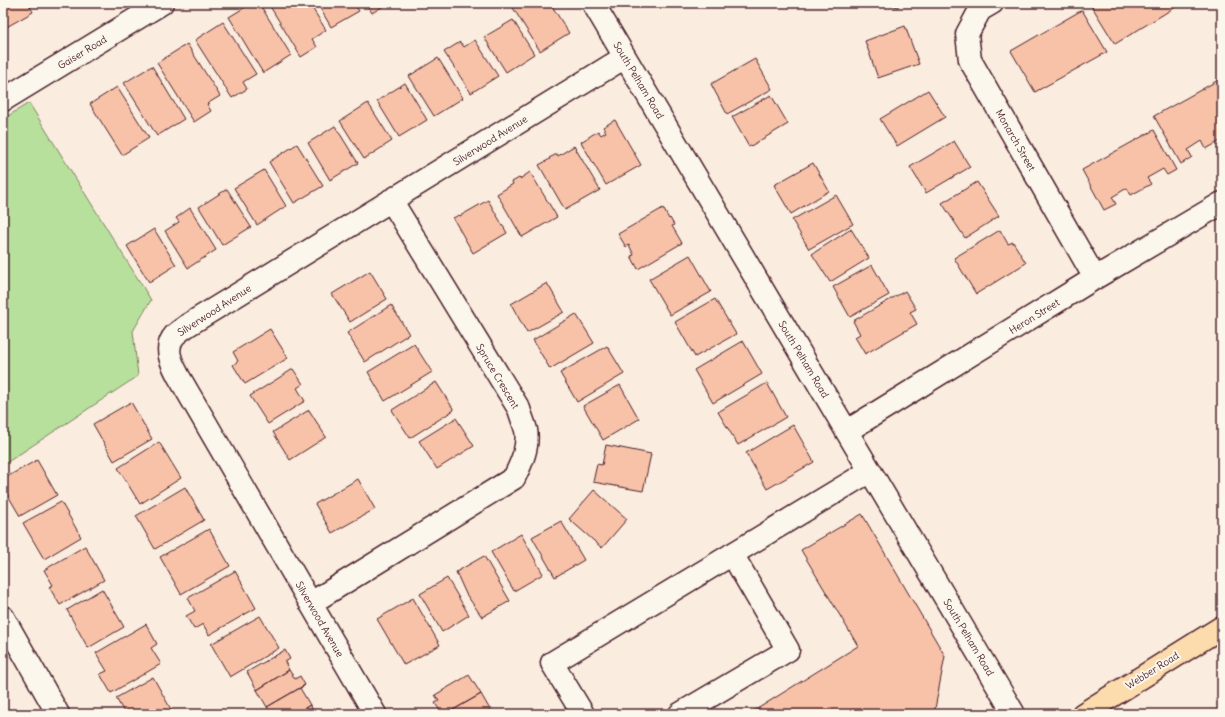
<svg xmlns="http://www.w3.org/2000/svg" width="1225" height="717" font-family="Delius,sans-serif">
<style>
.green{fill:#b7e09c;stroke:#808064}
.building{fill:#f7c2a8;stroke:#4a1f2b}
.lines{fill:none;stroke-linecap:round;stroke-linejoin:round}
.minor-casing{stroke:#4a1f2b;stroke-width:25}
.major-casing{stroke:#4a1f2b;stroke-width:25}
.minor{stroke:#fbf7ec;stroke-width:22}
.major{stroke:#fcdcac;stroke-width:22}
.labels{text-anchor:middle;stroke-width:4;stroke-linejoin:round;paint-order:stroke}
.street-label{font-size:10px;fill:#4a1f2b;stroke:#fbf7ec}
</style>
<rect width="100%" height="100%" fill="#faecde"/>
<filter id="ink" filterUnits="userSpaceOnUse"><feTurbulence type="fractalNoise" baseFrequency=".025" numOctaves="2"/><feDisplacementMap in="SourceGraphic" scale="8" xChannelSelector="R" yChannelSelector="G"/><feConvolveMatrix kernelMatrix="1 2 1 2 8 2 1 2 1" color-interpolation-filters="sRGB"/></filter>
<g filter="url(#ink)">
<!-- green -->
<path class="green" d="M29 103 151 300 133 331 138 376 3 465V119Z"/>
<!-- building -->
<path class="building" d="M3 3H28L33 12 3 29Z
M252 3H259L291 55 263 73 229 17Z
M268 3H309L326 30 312 39 317 47 301 57Z
M317 3H354L359 11 331 27Z
M366 3H383L385 5 372 13Z
M510 3H550L569 33 540 51Z
M880 3H899L898 7Z
M1094 3H1182L1115 44 1091 5Z
M1082 10 1107 52 1035 92 1011 51Z
M513 20 534 54 506 72 484 37Z
M223 22 256 74 243 82 247 89 232 98 195 40Z
M905 26 919 64 878 78 865 41Z
M475 40 498 76 471 93 444 52 460 42 464 47Z
M187 44 220 96 207 104 211 111 194 122 157 63Z
M438 58 463 98 434 116 409 76Z
M755 59 772 89 727 114 711 84Z
M152 66 184 119 157 136 124 83Z
M1222 78V140L1206 149 1202 141 1188 150 1192 157 1181 164 1154 116Z
M405 83 427 120 399 137 377 101Z
M117 87 149 138 122 155 90 104Z
M928 90 945 117 897 146 880 119Z
M771 95 788 124 749 147 732 117Z
M368 103 392 141 364 159 340 121Z
M615 120 641 165 606 185 581 142 598 131 601 135 606 132 603 127Z
M335 126 358 163 330 180 308 143Z
M1154 130 1176 170 1167 175 1163 169 1147 178 1151 184 1131 195 1127 188 1112 197 1116 204 1104 210 1082 170Z
M954 141 970 167 926 193 910 167Z
M297 144 323 186 294 203 269 162Z
M574 146 600 190 565 210 539 165 550 159 549 158 557 154 558 156Z
M813 163 829 191 791 214 774 185Z
M264 170 286 206 257 225 234 188Z
M530 172 557 217 522 237 497 194 513 184 512 182 519 178 520 179Z
M977 182 999 216 965 238 942 203Z
M227 189 251 227 222 245 199 207Z
M836 195 853 224 809 249 792 220Z
M488 200 507 233 473 253 453 218 459 215 460 216Z
M190 208 216 250 188 268 165 231 179 222 176 218Z
M663 208 669 219 670 218 674 225 672 226 682 243 638 269 631 256 634 255 629 245 626 247 618 234Z
M154 229 176 265 149 282 127 246Z
M851 229 869 258 830 282 812 254Z
M1000 230 1008 244 1013 242 1026 263 976 294 954 258Z
M690 255 711 292 670 315 649 279Z
M872 265 889 295 850 317 833 287Z
M370 271 387 299 350 322 332 294Z
M547 283 564 312 527 333 511 304Z
M905 291 916 309 910 312 917 324 865 354 855 337 860 334 853 321Z
M715 299 736 334 695 357 675 322Z
M391 305 409 334 365 362 347 333Z
M576 314 594 343 550 369 533 340Z
M270 329 288 358 245 384 233 365 238 361 233 352Z
M743 341 762 374 713 403 694 370Z
M414 344 432 372 385 401 368 372Z
M607 346 624 374 577 402 560 373Z
M293 369 303 384 297 388 305 401 268 424 250 396Z
M436 382 454 410 410 438 392 410Z
M767 383 786 417 738 445 718 412Z
M620 385 639 419 603 440 583 406Z
M131 402 152 439 114 461 93 424Z
M309 410 326 437 290 460 273 432Z
M456 418 474 446 437 469 419 441Z
M793 425 814 462 767 489 746 453Z
M159 442 181 478 140 504 118 468Z
M606 445 651 454 643 491 593 482 597 464 602 465Z
M37 460 57 495 20 516 3 487V479Z
M358 479 375 509 332 533 315 504Z
M185 487 204 520 155 549 136 516Z
M594 490 627 519 602 548 569 519Z
M61 502 81 537 44 559 23 523Z
M862 514 945 656 934 714H749L858 646 801 550Z
M561 521 584 560 555 577 532 537Z
M209 529 230 566 181 594 160 557Z
M521 534 543 574 514 591 491 552Z
M85 546 104 580 60 605 49 587 53 585 44 570Z
M484 556 510 601 482 617 466 594 456 572Z
M235 571 256 608 209 635 203 624 194 629 186 616 195 611 188 598Z
M447 578 469 615 442 632 420 594Z
M102 589 124 627 88 648 67 610Z
M413 598 440 645 404 665 377 619Z
M260 616 279 648 230 677 211 644Z
M146 624 157 644 151 648 161 664 111 693 100 674 107 671 96 653Z
M285 650 290 659 285 662 289 670 257 690 247 672Z
M289 670 295 679 300 676 305 685 267 707 257 690Z
M469 675 481 694 446 714H442L435 703 439 701 435 695Z
M153 677 173 713 171 714H125L116 698Z
M305 685 300 688 310 705 295 714H271L267 707Z
M481 694 492 713 446 714Z
M310 705 315 714H295Z"/>
<g class="lines">
<!-- minor casing -->
<g class="minor-casing">
<path id="minor" d="M593 3 1014 714
M992 3 980 10 967 34 970 60 1095 278
M3 100 162 3
M847 431 1095 278 1222 203
M311 603 514 478C521 464 529 447 526 430 524 423 521 416 519 409L391 200
M3 617 58 714
M375 714 179 377C172 364 163 348 175 335 179 331 184 328 188 325L625 57
M583 714 552 663 870 471
M680 714 788 650 732 554"/>
</g>
<!-- major casing -->
<g class="major-casing">
<path id="major" d="M1083 714 1222 627"/>
</g>
<!-- minor -->
<use href="#minor" class="minor"/>
<!-- major -->
<use href="#major" class="major"/>
</g>
</g>
<g class="labels">
<!-- street labels -->
<g class="street-label">
<text transform="translate(82 52) rotate(-31)" y="4">Gaiser Road</text>
<text transform="translate(639 80) rotate(59)" y="4">South Pelham Road</text>
<text transform="translate(490 140) rotate(-32)" y="4">Silverwood Avenue</text>
<text transform="translate(1016 140) rotate(60)" y="4">Monarch Street</text>
<text transform="translate(214 310) rotate(-33)" y="4">Silverwood Avenue</text>
<text transform="translate(1034 316) rotate(-32)" y="4">Heron Street</text>
<text transform="translate(804 359) rotate(59)" y="4">South Pelham Road</text>
<text transform="translate(498 376) rotate(59)" y="4">Spruce Crescent</text>
<text transform="translate(320 619) rotate(60)" y="4">Silverwood Avenue</text>
<text transform="translate(969 637) rotate(59)" y="4">South Pelham Road</text>
<text transform="translate(1152 670) rotate(-32)" y="4">Webber Road</text>
</g>
</g>
<!-- margin -->
<rect width="1225" height="717" fill="none" stroke="#fbf7ec" stroke-width="16"/>
<rect x="8" y="8" width="1209" height="701" fill="none" stroke="#4a1f2b" stroke-width="1.5" filter="url(#ink)"/>
</svg>
